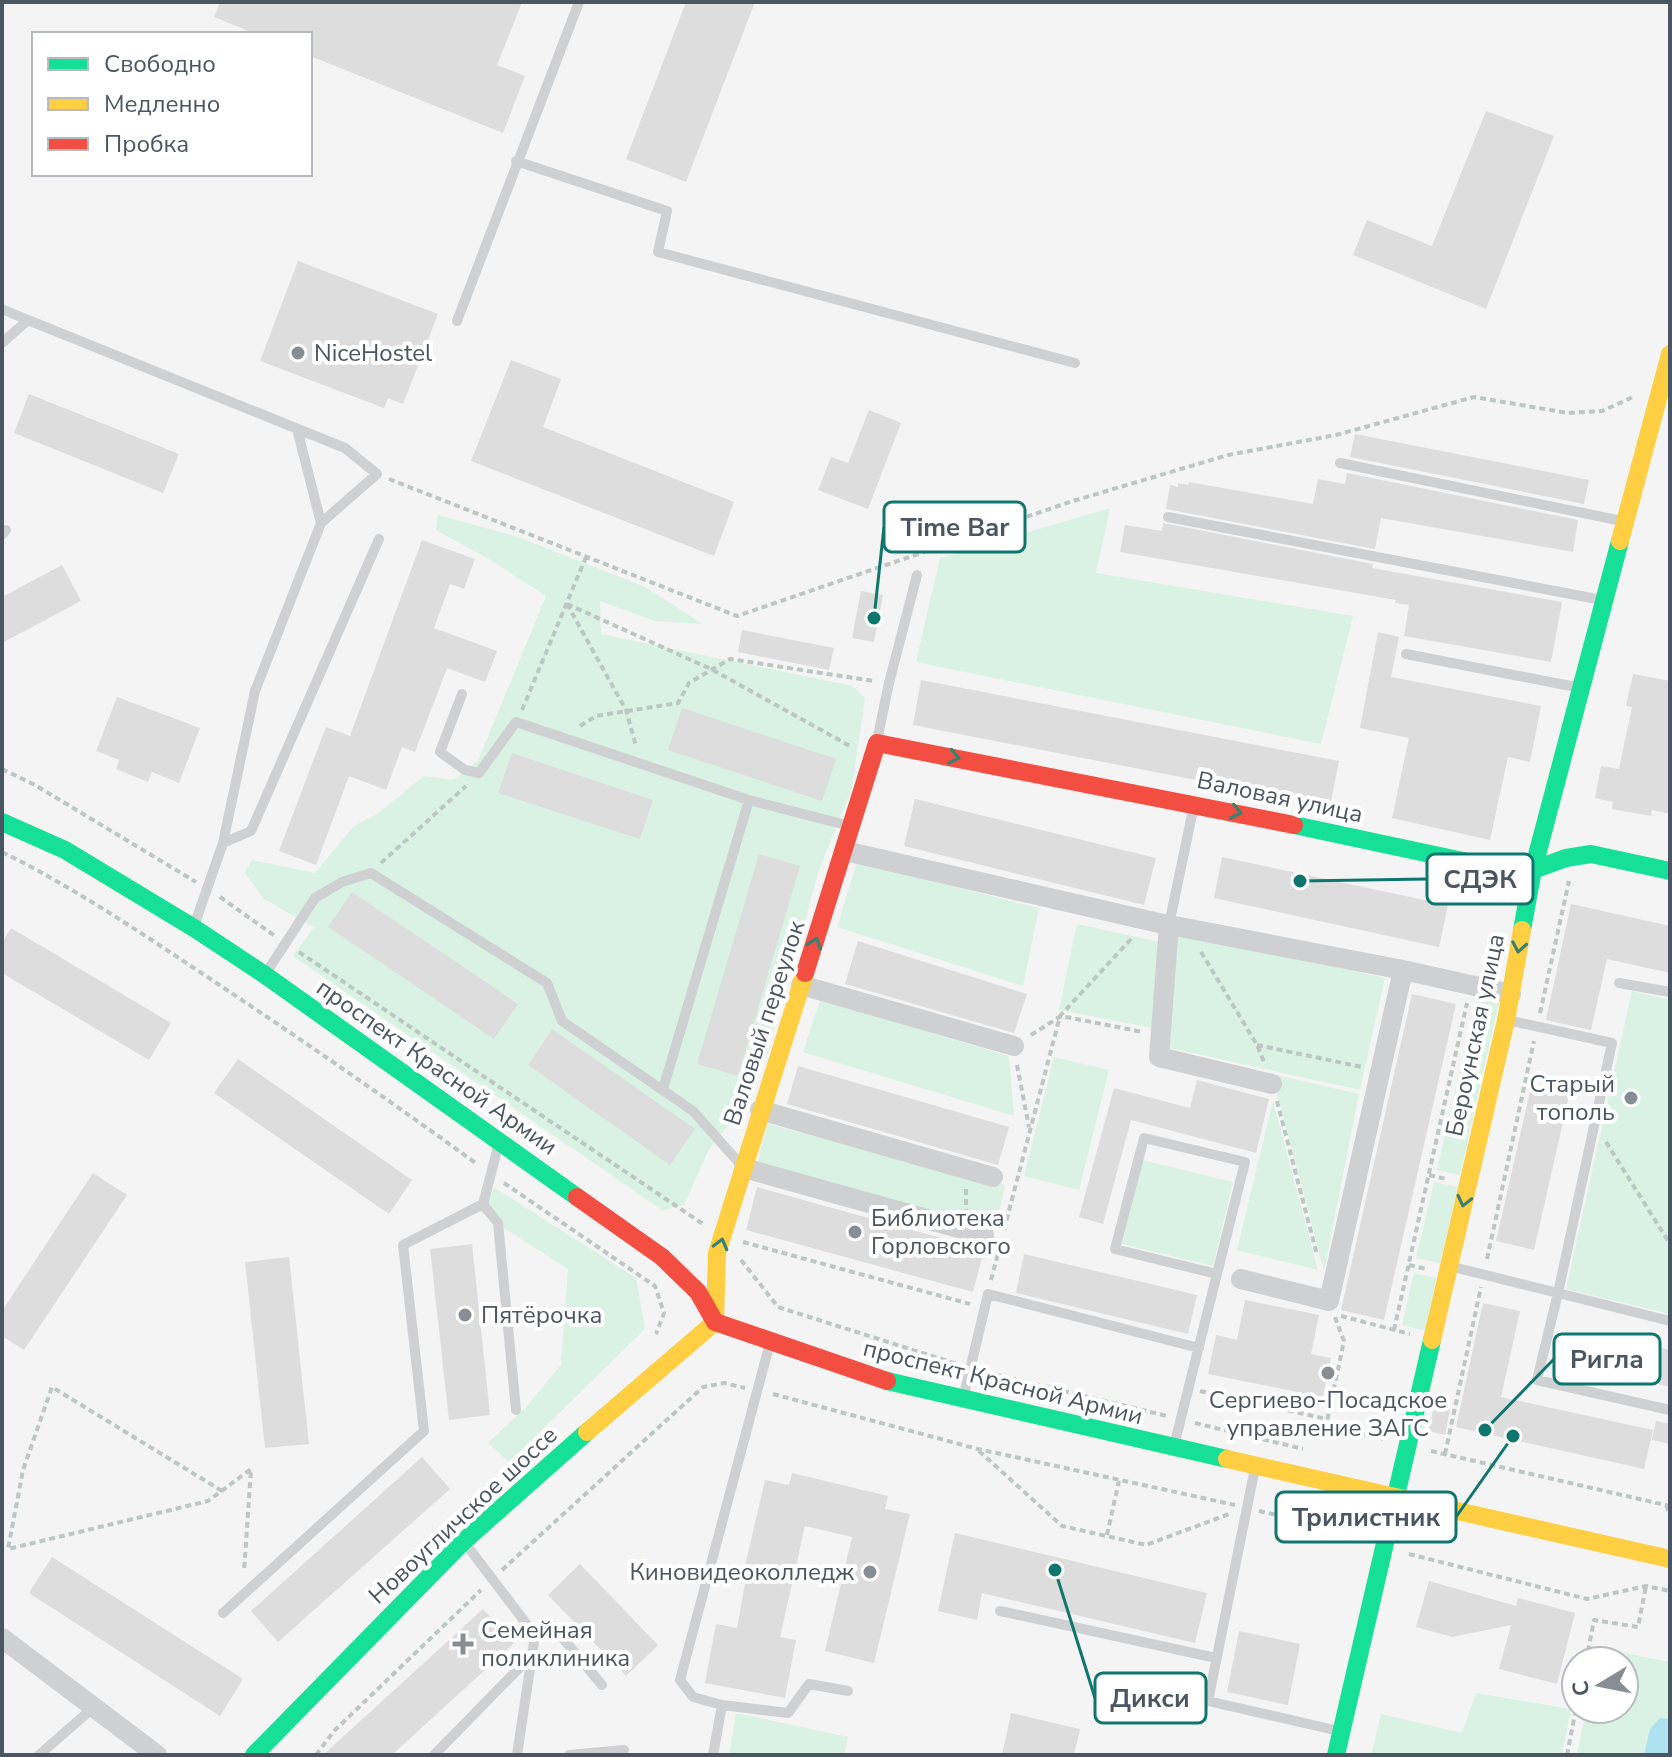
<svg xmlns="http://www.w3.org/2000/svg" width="1672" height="1757" font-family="'Nunito Sans',sans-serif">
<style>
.green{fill:#d9f2e3}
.water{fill:#aee2f0}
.building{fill:#ddddde}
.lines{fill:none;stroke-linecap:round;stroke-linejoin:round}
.path{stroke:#bcc7c4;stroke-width:4;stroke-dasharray:6 4;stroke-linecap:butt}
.lane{stroke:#ced0d2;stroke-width:10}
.street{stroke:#ced0d2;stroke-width:20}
.fast{stroke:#16e098;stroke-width:18}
.slow{stroke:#ffcf43;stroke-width:18}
.jam{stroke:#f24e42;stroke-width:18}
.oneway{stroke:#3a7f72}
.poi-dot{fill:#868d94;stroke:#fff;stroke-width:3}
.labels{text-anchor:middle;stroke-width:8;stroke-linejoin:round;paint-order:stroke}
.poi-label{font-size:24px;fill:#4a5661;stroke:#fff;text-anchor:start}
.street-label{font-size:24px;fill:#4a5661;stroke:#fff}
.leader{fill:none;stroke:#0f766e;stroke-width:3}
.callout-dot{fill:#0f766e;stroke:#fff;stroke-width:3}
.callout{fill:#fff;stroke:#0f766e;stroke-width:3}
.callout-label{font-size:26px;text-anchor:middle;font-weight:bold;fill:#4a5661}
</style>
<rect width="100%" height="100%" fill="#f4f4f4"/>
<!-- green -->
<path class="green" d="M1110 508 1096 573 1353 616 1321 744 916 662 940 558Z
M438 515 518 537 643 586 703 624 655 621 600 601 601 634 853 686 865 698 852 788 819 870 767 1056 737 1114 708 1151 684 1205 662 1210 293 956 314 927 264 899 245 873 252 860 315 873 354 826 377 814 424 776 453 780 478 761 546 596 494 562 436 530Z
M857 862 1039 908 1023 986 837 927Z
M1077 924 1159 942 1153 1028 1059 1010Z
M1173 931 1385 978 1360 1090 1165 1047Z
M1632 991 1670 1000V1314L1566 1289Z
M1476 996 1499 1001 1460 1175 1437 1170Z
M820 1000 1009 1056 1014 1116 803 1052Z
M1054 1057 1109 1070 1079 1190 1024 1176Z
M1272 1074 1359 1094 1324 1271Z
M1273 1101 1318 1270 1237 1250Z
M767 1124 1005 1185 995 1231 757 1164Z
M1142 1160 1233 1182 1213 1266 1122 1244Z
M1434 1182 1458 1187 1440 1263 1416 1258Z
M495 1188 636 1278 645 1329 509 1462 488 1443 526 1407 561 1365 568 1269 480 1212Z
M1414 1273 1436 1278 1425 1331 1402 1325Z
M1599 1648 1670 1662V1755H1577L1586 1709H1624V1661H1596Z
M1476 1693 1571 1709 1562 1755H1371L1381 1714 1462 1733Z
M736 1713 848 1737 844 1755H729Z"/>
<!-- water -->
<path class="water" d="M1660 1718 1670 1719V1755H1644L1650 1729Z"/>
<!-- building -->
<path class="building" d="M220 2H522L497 65 525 76 503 133 310 56V34H256L214 17Z
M686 2H755L686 182 626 159Z
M1486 111 1554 136 1486 309 1353 255 1367 220 1432 246Z
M298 261 438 314 403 404 388 398 384 408 260 361Z
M511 360 561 379 543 427 734 502 714 556 471 461Z
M29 394 179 454 163 493 14 433Z
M869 410 901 423 868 509 818 490 831 457 848 463Z
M1355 434 1589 480 1584 504 1350 457Z
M1347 473 1578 520 1573 552 1381 518 1375 549 1166 509 1170 485 1178 487V483L1188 485 1189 482 1313 504 1318 479 1345 484Z
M1163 523 1373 564 1372 568 1562 602 1551 662 1404 636 1409 605 1395 603 1396 600 1120 552 1125 525 1162 531Z
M422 540 475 559 464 589 450 584 434 628 497 651 485 682 447 668 415 752 402 747 386 790 349 776 316 865 279 851 326 727 350 736Z
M62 565 81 601 2 643V597Z
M861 591 883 595 874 642 852 638Z
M742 630 834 648 829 670 738 652Z
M1378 632 1399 637 1391 677 1541 706 1530 762 1508 757 1490 840 1392 818 1409 738 1360 728Z
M1633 674 1670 681V814L1652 810 1651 816 1612 809 1613 802 1595 798 1601 766 1619 769 1632 707 1626 706Z
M921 680 1339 761 1330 806 913 725Z
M117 697 200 728 179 783 152 772 148 782 116 769 119 760 96 751Z
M682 708 836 759 822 801 668 750Z
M512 753 653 800 640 839 498 793Z
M915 799 1156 858 1144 905 904 846Z
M759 854 800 866 738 1076 697 1064Z
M1222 857 1448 905 1439 947 1214 898Z
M352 892 518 1004 494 1039 328 927Z
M1571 904 1670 926V973L1607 959 1591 1030 1546 1020Z
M11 928 171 1023 149 1060 2 973V943Z
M858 941 1027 994 1014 1033 845 984Z
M1412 994 1456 1004 1384 1320 1341 1310Z
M552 1029 695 1129 670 1165 528 1065Z
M238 1059 412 1180 389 1214 214 1093Z
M798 1066 1009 1127 998 1165 787 1104Z
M1197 1080 1269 1099 1256 1153 1131 1120 1103 1224 1079 1217 1114 1088 1190 1108Z
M1531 1087 1569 1096 1534 1250 1496 1241Z
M93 1173 127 1195 24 1350 2 1336V1311Z
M757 1187 984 1250 973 1292 746 1230Z
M472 1244 490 1415 449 1420 430 1249Z
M1024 1254 1197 1295 1188 1334 1016 1293Z
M289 1257 309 1444 265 1448 245 1262Z
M1245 1300 1319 1315 1311 1354 1331 1358 1323 1397 1208 1374 1216 1335 1237 1340Z
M1483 1303 1520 1311 1501 1397 1653 1430 1644 1469 1456 1427Z
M1630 1341 1670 1350V1387L1622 1375Z
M1434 1407 1450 1410 1445 1435 1428 1431Z
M1656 1421 1670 1424V1444L1652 1440Z
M422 1457 450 1489 278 1642 251 1611Z
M792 1473 888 1496 885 1509 910 1514 874 1663 825 1651 852 1537 805 1526 780 1637 796 1640 785 1698 705 1683 716 1624 737 1628 748 1567 745 1566 765 1480 789 1485Z
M955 1533 1207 1593 1195 1643 982 1593 977 1620 938 1611Z
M52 1557 243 1679 220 1716 29 1593Z
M580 1564 658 1645 626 1676 548 1595Z
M1429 1581 1516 1606 1518 1598 1575 1613 1557 1684 1499 1669 1511 1625 1452 1637 1416 1627Z
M483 1609 514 1643 392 1755H323Z
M1239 1631 1300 1644 1288 1705 1227 1692Z
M1011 1713 1080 1729 1074 1755H1002Z"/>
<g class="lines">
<!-- path -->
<path class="path" d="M389 479 737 616 1073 501 1228 455 1336 435 1474 397 1568 413 1602 411 1633 397
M567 604 711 669 850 746
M567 604 626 710 636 746
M522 710 586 557
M580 726 596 716 678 703 689 683 730 659 874 681
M2 769 35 785 196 882
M2 852C79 890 150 939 221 986 308 1044 393 1103 477 1164
M381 863 466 786
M220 897 275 936
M299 952 703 1224
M1201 952 1257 1045 1264 1062
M1540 1013 1569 881
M1031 1035 1061 1016 1143 1032
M1257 1045 1362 1067
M1017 1065 1029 1127
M1277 1101 1317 1255
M1606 1142 1670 1244
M1429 1175 1446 1179
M504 1183 655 1286 664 1313 656 1334
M966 1189V1212
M1004 1230 1060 1016 1132 938
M743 1242 970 1304
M1487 1259 1534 1041
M741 1260 778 1307 957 1364
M1409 1265 1426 1269
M991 1280 999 1250
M1341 1316 1410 1334
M1335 1317 1344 1341 1326 1426 1383 1439
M1394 1330 1467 1003
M985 1372 1167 1416
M1200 1391 1327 1419
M773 1394 978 1449 1235 1505
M1195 1423 1303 1449
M979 1451 1062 1526 1146 1545 1229 1514
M1431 1451 1670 1506
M1445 1454 1481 1287
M222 1491 52 1387 23 1470 8 1549 208 1501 251 1469 244 1572
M1666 1505 1670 1514
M1259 1511 1364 1534
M1107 1535 1119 1481
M1409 1554 1587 1599 1646 1586 1670 1591
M502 1570 703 1387 724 1383 745 1388
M1586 1661 1594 1620 1638 1627 1646 1586
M316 1755 334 1731 481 1590
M1567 1755 1576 1709"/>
<!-- lane -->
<path class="lane" d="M516 161 667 211 658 252 1075 363
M2 309 28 320
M457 321 579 2
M2 343 28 320 345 448 377 474 321 523 255 691 223 843 194 926
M297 429 321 523
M1340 463 1622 521
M1168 517 1602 600
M2 535 6 530
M1406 654 1581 688
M462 694 440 752 465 770 479 773 516 722 749 800 850 826
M877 741 889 683 917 575
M223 843 251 831 379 539
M1169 925 1194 805
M266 973 315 898 342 882 371 873 547 983 562 1021 693 1111 741 1165
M1619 983 1670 992
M1507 1020 1612 1043 1558 1293 1670 1321
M663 1089 749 800
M499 1143 483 1204 498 1223 516 1410
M1453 1267 1558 1293 1537 1380 1670 1410
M963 1399 988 1294 1199 1348
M1174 1446 1245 1162 1144 1138 1115 1249 1217 1274
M1255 1468 1208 1701 1339 1731
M465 1543 535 1635 517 1755
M1000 1611 1216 1658
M223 1613 424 1431 403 1245 483 1204
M535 1635 549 1622 602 1685
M722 1705 788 1713 809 1684 848 1691
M39 1755 94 1707
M434 1755 532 1655
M569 1755 624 1750
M713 1755 722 1705 693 1697 680 1680 770 1343"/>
<!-- street -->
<path class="street" d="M845 851 1159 923 1403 970 1511 994
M1169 925 1159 1057 1272 1084
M801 985 1014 1046
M760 1110 993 1177
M744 1168 984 1235
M1241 1279 1329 1301 1403 970
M2 1638 157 1755"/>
<!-- fast -->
<path class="fast" d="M2 822 65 850 194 928 265 975 577 1197
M1294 825 1496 868 1533 870 1566 858 1591 854 1670 871
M1522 930 1533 870 1620 541
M887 1381 1227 1459
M254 1755 464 1541 587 1432
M1336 1755 1432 1340"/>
<!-- slow -->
<path class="slow" d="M1620 541 1670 354
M715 1321 717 1253 805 973
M1432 1340 1506 1020 1522 930
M587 1432 715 1322
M1227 1459 1670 1559"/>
<!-- jam -->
<path class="jam" d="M805 973 877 743 1294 825
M577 1197 662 1257 698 1292 715 1322 887 1381"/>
</g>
<!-- one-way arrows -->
<defs><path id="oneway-chevron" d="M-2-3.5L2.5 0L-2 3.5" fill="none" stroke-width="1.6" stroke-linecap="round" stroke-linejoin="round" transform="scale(2)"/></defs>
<g class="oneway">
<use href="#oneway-chevron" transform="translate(954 757) rotate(11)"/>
<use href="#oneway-chevron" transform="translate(1236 812) rotate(12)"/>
<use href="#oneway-chevron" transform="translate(815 943) rotate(-72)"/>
<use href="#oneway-chevron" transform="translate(1519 947) rotate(100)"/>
<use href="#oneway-chevron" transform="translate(1464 1201) rotate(103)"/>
<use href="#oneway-chevron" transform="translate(721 1244) rotate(-75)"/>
</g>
<!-- markers -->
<g class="poi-dot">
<circle cx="298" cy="353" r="8"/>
<circle cx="1631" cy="1098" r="8"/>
<circle cx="855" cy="1232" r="8"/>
<circle cx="465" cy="1315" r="8"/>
<circle cx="1328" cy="1373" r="8"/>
<circle cx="870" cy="1572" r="8"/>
<path d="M459 1632h8v8h8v8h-8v8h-8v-8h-8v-8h8z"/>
</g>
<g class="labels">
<!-- poi labels -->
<g class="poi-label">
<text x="314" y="361">NiceHostel</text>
<text x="1615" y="1092" text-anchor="end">Старый<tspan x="1615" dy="28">тополь</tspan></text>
<text x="871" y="1226">Библиотека<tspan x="871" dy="28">Горловского</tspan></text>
<text x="481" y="1323">Пятёрочка</text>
<text x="1328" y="1408" text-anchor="middle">Сергиево-Посадское<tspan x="1328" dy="28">управление ЗАГС</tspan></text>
<text x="854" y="1580" text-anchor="end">Киновидеоколледж</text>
<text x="481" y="1638">Семейная<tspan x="481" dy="28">поликлиника</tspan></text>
</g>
<!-- street labels -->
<g class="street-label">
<text transform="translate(1280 797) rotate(12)" y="8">Валовая улица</text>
<text transform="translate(764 1023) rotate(-72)" y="8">Валовый переулок</text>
<text transform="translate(1475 1035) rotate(-78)" y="8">Бероунская улица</text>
<text transform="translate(437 1067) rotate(35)" y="8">проспект Красной Армии</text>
<text transform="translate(1003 1382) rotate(14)" y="8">проспект Красной Армии</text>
<text transform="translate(463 1515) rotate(-43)" y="8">Новоугличское шоссе</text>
</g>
</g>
<!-- callouts -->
<path class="leader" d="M874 618L884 527M1300 881L1427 879M1485 1430L1554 1359M1513 1436L1456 1517M1055 1570L1095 1698"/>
<g class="callout-dot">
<circle cx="874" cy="618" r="8"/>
<circle cx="1300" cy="881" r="8"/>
<circle cx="1485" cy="1430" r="8"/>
<circle cx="1513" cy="1436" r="8"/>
<circle cx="1055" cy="1570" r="8"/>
</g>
<g class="callout">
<rect x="884" y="502" width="141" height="50" rx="8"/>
<rect x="1427" y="854" width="106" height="50" rx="8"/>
<rect x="1554" y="1334" width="106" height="50" rx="8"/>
<rect x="1276" y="1492" width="180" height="50" rx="8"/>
<rect x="1095" y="1673" width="111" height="50" rx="8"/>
</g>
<g class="callout-label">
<text x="955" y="536">Time Bar</text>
<text x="1480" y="888">СДЭК</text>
<text x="1607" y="1368">Ригла</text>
<text x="1366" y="1526">Трилистник</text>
<text x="1150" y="1707">Дикси</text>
</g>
<!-- border -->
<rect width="1672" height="1757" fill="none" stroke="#4a5661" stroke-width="8"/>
<!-- legend -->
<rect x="32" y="32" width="280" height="144" fill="#ffffff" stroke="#b7bbc0" stroke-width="2"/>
<rect x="48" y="58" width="40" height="12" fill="#16e098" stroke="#b7bbc0" stroke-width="2"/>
<text x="104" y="72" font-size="24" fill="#4a5661">Свободно</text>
<rect x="48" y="98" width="40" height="12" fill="#ffcf43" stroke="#b7bbc0" stroke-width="2"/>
<text x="104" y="112" font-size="24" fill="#4a5661">Медленно</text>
<rect x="48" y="138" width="40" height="12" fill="#f24e42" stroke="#b7bbc0" stroke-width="2"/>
<text x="104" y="152" font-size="24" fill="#4a5661">Пробка</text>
<!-- north arrow -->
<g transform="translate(1600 1685) rotate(260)"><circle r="38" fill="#ffffff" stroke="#b7bbc0" stroke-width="2"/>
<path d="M0-6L14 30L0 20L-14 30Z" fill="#868d94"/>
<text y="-12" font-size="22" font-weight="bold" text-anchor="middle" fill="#4a5661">С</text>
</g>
</svg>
